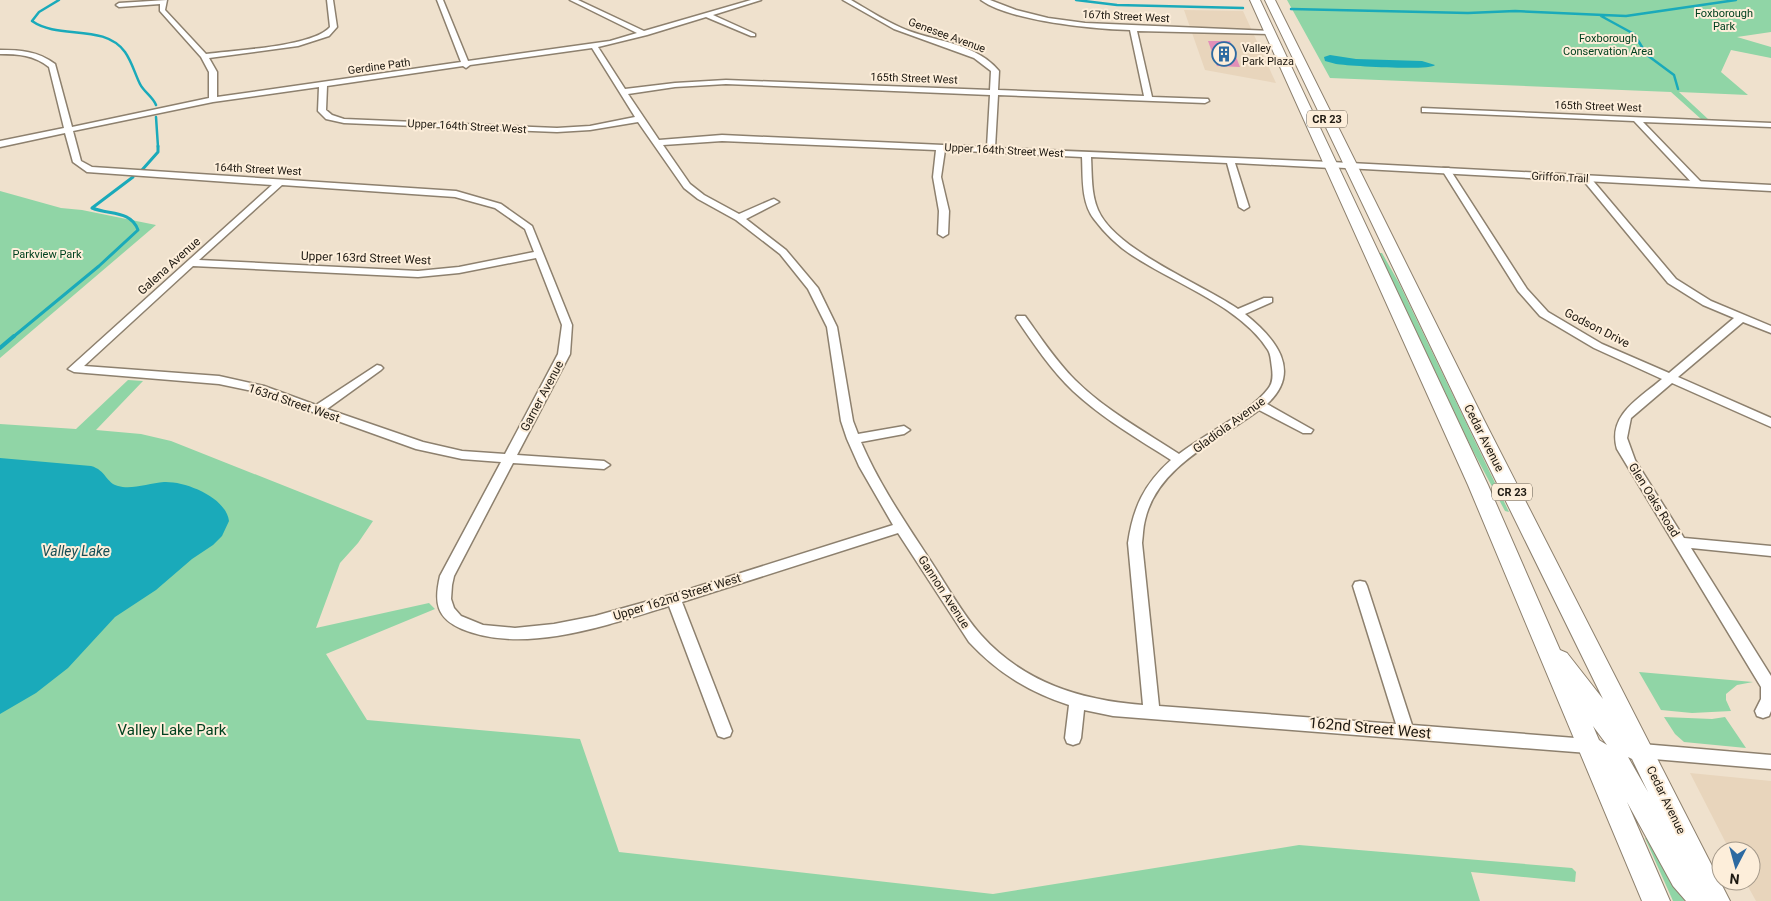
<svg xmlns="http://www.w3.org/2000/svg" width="1771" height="901" font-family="Roboto,sans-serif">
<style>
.built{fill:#e8d5bc}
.green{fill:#90d5a6}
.water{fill:#1aaaba}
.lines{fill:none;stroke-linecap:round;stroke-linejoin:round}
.stream-far2{stroke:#1aaaba;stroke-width:2.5}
.stream-far1{stroke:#1aaaba;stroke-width:3}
.stream{stroke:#1aaaba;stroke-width:4}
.building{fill:#e28fb8}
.minor-casing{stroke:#8d806e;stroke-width:3}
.tertiary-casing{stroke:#8d806e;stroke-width:3}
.primary-casing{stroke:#8d806e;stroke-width:2}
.minor{fill:#fff;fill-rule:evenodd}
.tertiary{fill:#fff;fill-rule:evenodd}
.primary{fill:#fff;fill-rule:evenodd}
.labels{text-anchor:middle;stroke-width:4;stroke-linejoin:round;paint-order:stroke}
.far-park-label{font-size:11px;fill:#00411f;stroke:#fdeeda}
.far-street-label{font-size:11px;fill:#1e1911;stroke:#fdeeda}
.far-poi-label{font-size:11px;fill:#1e1911;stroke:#fdeeda;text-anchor:start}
.shield{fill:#fdeeda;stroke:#61594d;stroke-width:1}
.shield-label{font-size:11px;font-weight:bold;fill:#1e1911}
.street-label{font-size:12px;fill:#1e1911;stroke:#fdeeda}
.water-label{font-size:14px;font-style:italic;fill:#184e55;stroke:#fdeeda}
.near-street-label{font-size:15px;fill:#1e1911;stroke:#fdeeda}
.near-park-label{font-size:15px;fill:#00411f;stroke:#fdeeda}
</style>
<rect width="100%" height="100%" fill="#efe1cd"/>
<!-- built -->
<path class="built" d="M1184 10 1243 11 1276 83 1205 70Z
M1690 773 1771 781V901H1756L1745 881H1751V851H1730Z"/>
<!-- green -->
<path class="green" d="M1287 0H1771V32L1737 37 1771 47V58L1731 50 1721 72 1748 95 1679 92 1708 119H1701L1671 92 1330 78Z
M0 191 61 208 82 210 156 225 0 358Z
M1379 253H1382L1399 283 1509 512 1505 511 1471 447Z
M128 380 143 381 96 430 141 434 171 441 373 521 358 543 340 563 316 628 429 603 435 609 326 654 367 720 580 739 619 852 993 894 1299 845 1572 868 1576 872 1575 882 1471 872 1480 901H0V424L76 429Z
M1639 672 1753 682 1737 685 1726 694V700L1731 711 1692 713 1661 710Z
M1664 717 1712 719 1725 717 1746 748 1684 742 1675 734Z
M1645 838 1653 839 1685 901H1673Z"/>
<!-- water -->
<path class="water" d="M1330 55 1356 59 1422 61 1435 65C1431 71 1349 66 1336 64L1325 61 1324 57Z
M0 458 91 466C106 470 106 483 118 486 132 490 149 483 164 482 185 481 226 497 229 521L222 536 213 545 192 559 156 590 115 617 68 668 36 693 0 714Z"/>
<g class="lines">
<!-- stream-far2 -->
<path class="stream-far2" d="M59 0 39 12 32 21C59 40 104 23 125 52 132 62 135 74 140 84 144 92 153 97 156 105
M1076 0 1117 5 1243 8
M1291 9 1468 13 1515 11 1626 16 1736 0
M1601 16 1634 34 1647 55 1674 75 1678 89
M156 117 158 147"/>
<!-- stream-far1 -->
<path class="stream-far1" d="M142 170 158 152V146
M13 337 99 266 138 230C131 210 109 215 92 208L133 177"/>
<!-- stream -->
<path class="stream" d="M0 348 14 336"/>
</g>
<!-- building -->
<path class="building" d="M1208 41H1230L1240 67 1217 66Z"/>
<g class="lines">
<!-- minor casing -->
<g class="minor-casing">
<path id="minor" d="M167 0 165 10 206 54C234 50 313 47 330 27L327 0H333L337 27 329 36 298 46 209 58 217 72V97L461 62 437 0H443L468 61 610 41 637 33 570 0H578L644 31 751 0H761L713 15 755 34V36H751L706 17 647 35 598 47 625 89 675 83 726 80 990 90 991 71 974 58 894 29 843 0H851C870 11 888 23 909 31 939 42 977 44 999 71L998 90 1144 96 1130 30C1093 29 1010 21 981 0H990L1016 10 1048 18 1085 23 1272 31V33L1270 34 1137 31 1152 97 1208 99 1209 101 1205 103 998 95 995 148 1331 162 1335 165 1331 168 1235 163 1249 207 1244 210 1239 207 1227 163 1091 157C1092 175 1091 194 1098 210 1115 250 1202 284 1238 309L1264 298H1272V302L1245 314C1275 338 1303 371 1267 404L1313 430 1311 433H1303L1259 410C1219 440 1157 466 1145 520 1143 527 1143 535 1142 543L1159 706 1396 724 1353 586 1355 582 1360 581 1365 582 1367 586 1412 725 1588 739 1594 741 1596 746 1594 751 1588 753 1113 716 1084 710 1081 738 1079 743 1073 745 1067 743 1065 738 1069 705C1029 692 998 673 969 642L898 533 682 602 732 731 730 736 724 738 718 736 716 731 669 606C608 625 524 655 462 629 436 618 434 602 440 576L501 462 462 459 416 449 257 392 219 384 74 372 68 369 272 185 87 172 73 162 65 133 0 147V141L64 128 49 67C34 55 18 54 0 54V50C20 50 38 51 55 64L72 127 209 98V72L201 57 160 11V4L119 7 116 5 119 3ZM592 48 635 117 590 126 557 128 344 119 332 115 326 110 327 86 463 66 466 68 470 65ZM726 84 990 95 987 147 722 135 659 140 628 94 675 87ZM319 87 318 111 326 119 344 123 557 132 590 130 638 122 684 188 698 199 736 220 780 254 808 289 827 327 841 421 847 439 859 466 893 525 674 594 595 616 554 624 515 628 483 625 461 616 454 608 451 599 452 585 454 576 513 463 604 469 610 465 604 461 517 455 570 354 572 325 532 226 501 204 456 191 92 167 81 161 73 131 213 102ZM722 141 936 150 933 177 939 211 938 234 943 237 948 234 949 211 941 177 945 150 1082 157C1083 177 1081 202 1094 219 1106 235 1121 249 1138 259 1179 285 1242 308 1268 350 1271 355 1271 362 1272 368 1273 376 1273 383 1268 389 1251 412 1203 435 1179 454 1144 431 1105 410 1075 380 1056 361 1041 338 1025 316H1017L1016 318C1033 343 1051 370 1073 391 1102 418 1138 439 1171 460 1144 484 1133 508 1128 543L1143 705C1081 700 1024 683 981 635 962 614 946 584 930 560 905 522 879 484 861 442L904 434 910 430 904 426 858 434 853 421 837 327 818 288 786 250 746 219 779 202 774 199 771 200 739 214 704 195 690 184 663 145ZM282 185 455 197 495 208 525 229 534 252 459 267 418 271 199 260ZM536 258 562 325 558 354 505 454 462 451 423 442 327 409 381 370 383 368 381 366 377 365 316 405 264 386 219 376 84 366 193 266 418 277 459 273Z
M1422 108 1771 123V127L1643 122 1701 182V186H1695L1634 121 1425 112H1422Z
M1443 168H1449L1527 289 1548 312 1602 344 1669 373 1734 318 1703 305 1668 283 1583 180V176H1589L1676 279 1711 301 1771 326V333L1743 322 1678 377 1771 418V427L1672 383 1631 418 1627 438 1635 460 1684 538 1771 546V556L1691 548 1771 676V711L1769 716 1763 718 1757 716 1755 711 1761 699V687L1617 449C1607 415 1640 398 1662 379L1594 348 1540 316 1518 291 1442 170Z
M1642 744 1771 755V769L1642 758 1636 756 1634 751 1636 746Z"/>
</g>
<!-- tertiary casing -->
<g class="tertiary-casing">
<path id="tertiary" d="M1331 162 1771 185V191L1327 167V163Z"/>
</g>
<!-- primary casing -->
<g class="primary-casing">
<path id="primary" d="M1250 0H1260L1488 485 1560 650 1567 653 1603 699 1466 420 1265 0H1275L1484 420 1730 901H1686L1673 886 1627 802 1670 901H1642L1468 485ZM1593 726 1607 745 1599 740ZM1628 757 1632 759 1648 792Z"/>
</g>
<!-- minor -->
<use href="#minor" class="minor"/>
<!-- tertiary -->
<use href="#tertiary" class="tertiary"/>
<!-- primary -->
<use href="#primary" class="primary"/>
</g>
<!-- icons -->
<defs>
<g id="building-ring" transform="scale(1.25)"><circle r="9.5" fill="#fdeeda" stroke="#2d6aa1" stroke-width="1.5"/><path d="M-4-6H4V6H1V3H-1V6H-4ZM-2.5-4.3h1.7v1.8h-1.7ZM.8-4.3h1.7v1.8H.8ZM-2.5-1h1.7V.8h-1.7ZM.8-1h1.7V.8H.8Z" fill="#2d6aa1"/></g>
</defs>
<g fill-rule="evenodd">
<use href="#building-ring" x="1224" y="54"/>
</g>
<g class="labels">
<!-- far-park labels -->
<g class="far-park-label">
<text x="1724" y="17">Foxborough<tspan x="1724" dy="13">Park</tspan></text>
<text x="1608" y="42">Foxborough<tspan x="1608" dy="13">Conservation Area</tspan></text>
<text x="47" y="258">Parkview Park</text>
</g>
<!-- far-street labels -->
<g class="far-street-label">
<text transform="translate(1126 16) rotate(3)" y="4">167th Street West</text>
<text transform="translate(947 35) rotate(20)" y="4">Genesee Avenue</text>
<text transform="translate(379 66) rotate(-8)" y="4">Gerdine Path</text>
<text transform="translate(914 78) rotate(2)" y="4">165th Street West</text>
<text transform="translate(1598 106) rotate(2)" y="4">165th Street West</text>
<text transform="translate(467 126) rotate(3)" y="4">Upper 164th Street West</text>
<text transform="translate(1004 150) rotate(3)" y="4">Upper 164th Street West</text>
<text transform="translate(258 169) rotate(3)" y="4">164th Street West</text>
<text transform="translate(1560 177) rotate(3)" y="4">Griffon Trail</text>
</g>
<!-- far-poi labels -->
<g class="far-poi-label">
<text x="1242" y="52">Valley<tspan x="1242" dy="13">Park Plaza</tspan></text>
</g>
<!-- shield labels -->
<g class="shield">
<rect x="1307" y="110.5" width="40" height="17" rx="4"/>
<rect x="1492" y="483.5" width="40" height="17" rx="4"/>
</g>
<g class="shield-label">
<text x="1327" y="123">CR 23</text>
<text x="1512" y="496">CR 23</text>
</g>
<!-- street labels -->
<g class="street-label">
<text transform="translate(366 258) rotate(2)" y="4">Upper 163rd Street West</text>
<text transform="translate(169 266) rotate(-42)" y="4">Galena Avenue</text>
<text transform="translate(1597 328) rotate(27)" y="4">Godson Drive</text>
<text transform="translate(542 396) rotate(-62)" y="4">Garner Avenue</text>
<text transform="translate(294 403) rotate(19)" y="4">163rd Street West</text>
<text transform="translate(1229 425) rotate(-36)" y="4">Gladiola Avenue</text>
<text transform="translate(1484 438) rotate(63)" y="4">Cedar Avenue</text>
<text transform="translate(1654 500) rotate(58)" y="4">Glen Oaks Road</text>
<text transform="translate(944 592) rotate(57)" y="4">Gannon Avenue</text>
<text transform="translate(677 597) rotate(-17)" y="4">Upper 162nd Street West</text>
<text transform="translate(1666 800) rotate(64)" y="4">Cedar Avenue</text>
</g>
<!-- water labels -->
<g class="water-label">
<text x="76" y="556">Valley Lake</text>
</g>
<!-- near-street labels -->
<g class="near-street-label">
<text transform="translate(1370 728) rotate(5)" y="5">162nd Street West</text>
</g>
<!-- near-park labels -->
<g class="near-park-label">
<text x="172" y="735">Valley Lake Park</text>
</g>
</g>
<!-- north arrow -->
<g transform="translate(1736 866) rotate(186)"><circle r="24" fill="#fdeeda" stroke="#a4998a"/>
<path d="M0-4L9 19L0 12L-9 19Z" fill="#2d6aa1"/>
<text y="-8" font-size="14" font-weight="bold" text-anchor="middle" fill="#1e1911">N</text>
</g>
</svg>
